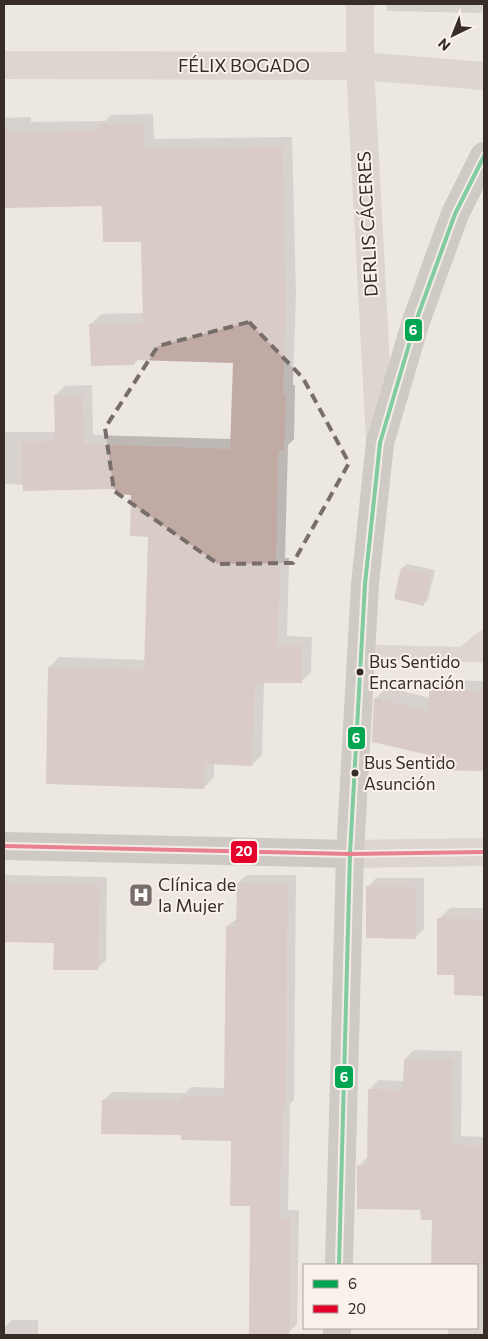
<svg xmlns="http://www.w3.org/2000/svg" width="488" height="1339" font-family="Commissioner,sans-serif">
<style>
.shadow{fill:#0003}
.building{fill:#c1aaa4}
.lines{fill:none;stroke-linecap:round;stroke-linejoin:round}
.lane{stroke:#c7bfbb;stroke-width:15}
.street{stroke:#c7bfbb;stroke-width:28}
.primary{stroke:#aca4a0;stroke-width:28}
.highway{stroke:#aca6a1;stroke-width:28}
.bus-1-casing{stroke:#faf1ea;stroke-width:8}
.bus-2-casing{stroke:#faf1ea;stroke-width:8}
.bus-1{stroke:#00a651;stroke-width:4}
.bus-2{stroke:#e4002b;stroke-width:4}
.marked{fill:none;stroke:#776d6a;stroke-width:4;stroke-dasharray:10 6;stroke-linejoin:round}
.bus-dot{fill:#382c29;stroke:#faf1ea;stroke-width:2}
.labels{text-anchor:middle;stroke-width:4;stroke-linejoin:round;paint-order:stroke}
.bus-label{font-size:17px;fill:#382c29;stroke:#faf1ea;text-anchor:start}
.street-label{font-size:18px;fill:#382c29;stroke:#faf1ea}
.poi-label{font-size:18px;fill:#382c29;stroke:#faf1ea;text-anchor:start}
.line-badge{stroke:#faf1ea;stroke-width:2}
.badge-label{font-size:14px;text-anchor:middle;font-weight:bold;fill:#fff}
</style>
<rect width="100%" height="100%" fill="#ede7e2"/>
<!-- shadow -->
<path class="shadow" d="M387 4H484V9L480 13 387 11Z
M153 114 154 139 292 137 296 294 293 385H295L294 439 288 445 285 558H289L287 636 312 637 311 672 301 682 264 681 262 755 252 765 214 763V777L204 788 49 668 59 657 146 660 149 535 133 494 116 488 4 484V432H56L55 396 65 386 92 385 93 435 232 439 234 362 139 359 134 364 91 324 101 314 144 313 142 240 103 204 4 206V118L31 117V122L105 121 111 115Z
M407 564 435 570 428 600 423 604 402 568Z
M441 680 484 681V770L430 769V754L373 741 376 698 386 687 430 698V691Z
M4 866 5 875 107 877 106 960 97 969 55 942 4 941V952Z
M247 875H296L294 1100 290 1104 288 1210H299L297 1324 288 1333 232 1140 182 1133 103 1101 112 1092 185 1093 191 1087 225 1088 227 926 238 918V883Z
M376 878H424V929L415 938 368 887Z
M450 908H484V994H455L456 974 439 919Z
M414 1050 462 1051 461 1136 484 1137V1335H448V1328H477V1265H432L433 1219 422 1208 359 1166 368 1156 369 1090 378 1080 405 1081V1059Z
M12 1320H38V1335H4V1328Z"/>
<!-- building -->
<path class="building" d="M100 124H144L145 149 282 146 286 305 283 394H286L284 450H278L276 568H280L277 646H302V683H255L252 766 205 764 204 789 46 784 48 667 144 670 148 537 130 536 131 495 115 494V489L23 491 22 442 55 441 54 395H82L84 444 230 449 233 363 134 360V365L91 366 89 324 143 323 141 242H103L102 206 4 208V132L100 130Z
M401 568 431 575 424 606 394 599Z
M429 690 484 691V771L429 770V755L372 742 374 698 429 711Z
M4 883 99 885 98 970H53L54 943 4 942Z
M237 883 287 884 286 1110H282L280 1218H290L289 1334H249L250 1206H230L231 1141 181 1140V1135L101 1134 102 1100 181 1101V1096H224L226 926H236Z
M366 886 416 887V939L366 938Z
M437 918 484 919V996L454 995V975H437Z
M404 1059 453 1060 452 1145 484 1146V1265H431L432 1220H421L420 1210 357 1209V1165L367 1166 368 1089 403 1090Z"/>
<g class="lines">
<!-- lane -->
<path class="lane" d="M362 652 484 655
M462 655 484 637"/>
<!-- street -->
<path class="street" d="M360 4V66L380 439
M4 65 360 66 484 76
M350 854 484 852"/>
<!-- primary -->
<path class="primary" d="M4 846 350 854"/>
<!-- highway -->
<path class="highway" d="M339 1265 350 854 365 584 380 443 416 321 455 214 484 156
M337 1335V1328"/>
<!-- bus-1 casing -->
<g class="bus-1-casing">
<path id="bus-1" d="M339 1265 350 854 365 584 380 443 416 321 455 214 484 156"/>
</g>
<!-- bus-2 casing -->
<g class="bus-2-casing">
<path id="bus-2" d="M4 846 350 854 484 852"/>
</g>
<!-- bus-1 -->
<use href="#bus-1" class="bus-1"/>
<!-- bus-2 -->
<use href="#bus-2" class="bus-2"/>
</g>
<!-- marked area -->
<path d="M0 0H488V1339H0ZM249 322 303 378 349 463 293 563 218 564 114 491 105 428 158 346Z" fill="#ede7e2" fill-opacity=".55" fill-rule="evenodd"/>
<path class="marked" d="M249 322 303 378 349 463 293 563 218 564 114 491 105 428 158 346Z"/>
<!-- icons -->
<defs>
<g id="hospital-square" transform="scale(1.25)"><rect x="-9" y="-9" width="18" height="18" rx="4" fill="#776d6a" stroke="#faf1ea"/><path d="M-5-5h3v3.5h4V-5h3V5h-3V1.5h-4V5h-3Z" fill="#fff"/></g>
</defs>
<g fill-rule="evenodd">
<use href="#hospital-square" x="141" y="895"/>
</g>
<!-- markers -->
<g class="bus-dot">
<circle cx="360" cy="672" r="4.5"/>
<circle cx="355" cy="773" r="4.5"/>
</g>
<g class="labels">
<!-- bus labels -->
<g class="bus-label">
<text x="369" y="668">Bus Sentido<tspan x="369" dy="21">Encarnación</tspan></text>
<text x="364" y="769">Bus Sentido<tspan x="364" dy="21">Asunción</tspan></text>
</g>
<!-- street labels -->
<g class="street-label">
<text x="244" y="72">FÉLIX BOGADO</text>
<text transform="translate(368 224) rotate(-93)" y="6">DERLIS CÁCERES</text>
</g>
<!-- poi labels -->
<g class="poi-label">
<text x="158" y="891">Clínica de<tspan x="158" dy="21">la Mujer</tspan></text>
</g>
</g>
<g class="line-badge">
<rect x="404" y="318" width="19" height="24" rx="5" fill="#00a651"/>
<rect x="347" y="726" width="19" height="24" rx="5" fill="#00a651"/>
<rect x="230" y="840" width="28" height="24" rx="5" fill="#e4002b"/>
<rect x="334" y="1065" width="20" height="24" rx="5" fill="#00a651"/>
</g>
<g class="badge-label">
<text x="413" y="335">6</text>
<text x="356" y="743">6</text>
<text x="244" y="856">20</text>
<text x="344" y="1082">6</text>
</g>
<!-- border -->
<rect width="488" height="1339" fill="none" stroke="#382c29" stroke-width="10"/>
<!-- legend -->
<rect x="303" y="1264" width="175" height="65" fill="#faf1ea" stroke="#aca29d"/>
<rect x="313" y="1280" width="25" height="8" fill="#00a651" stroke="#aca29d"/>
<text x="348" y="1289" font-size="15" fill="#382c29">6</text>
<rect x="313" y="1305" width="25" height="8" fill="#e4002b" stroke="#aca29d"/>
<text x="348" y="1314" font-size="15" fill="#382c29">20</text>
<!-- north arrow -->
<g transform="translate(453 35) rotate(223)" stroke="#faf1ea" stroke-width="4" paint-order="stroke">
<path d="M0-4L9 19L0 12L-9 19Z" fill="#382c29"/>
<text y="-8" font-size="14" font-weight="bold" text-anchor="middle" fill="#382c29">N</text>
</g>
</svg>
